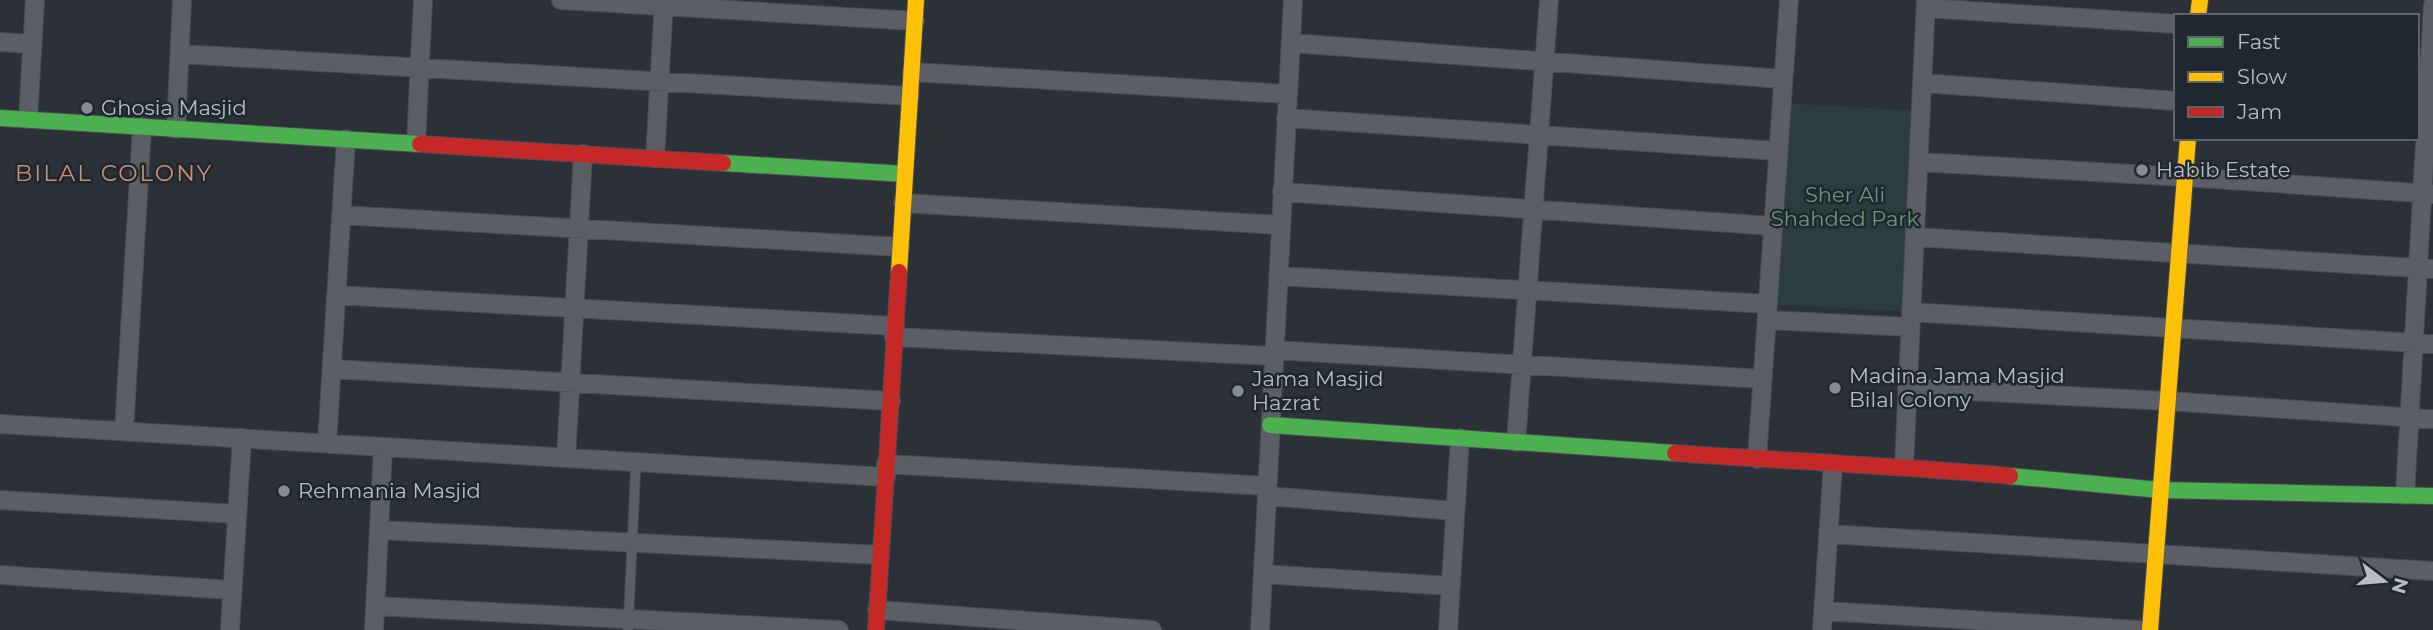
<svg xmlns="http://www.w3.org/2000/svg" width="2433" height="630" font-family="Montserrat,sans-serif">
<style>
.green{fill:#2b3d3e}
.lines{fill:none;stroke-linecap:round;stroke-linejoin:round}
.lane-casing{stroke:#494d52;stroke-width:11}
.street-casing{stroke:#494d52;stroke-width:20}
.fast-casing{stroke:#494d52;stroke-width:18}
.slow-casing{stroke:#494d52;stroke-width:18}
.jam-casing{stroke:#494d52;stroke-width:18}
.lane{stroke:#5b5f65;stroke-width:9}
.street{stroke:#5b5f65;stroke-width:18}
.fast{stroke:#4caf50;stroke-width:16}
.slow{stroke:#ffc107;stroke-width:16}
.jam{stroke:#c62828;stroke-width:16}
.poi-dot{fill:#858c95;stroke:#1f2731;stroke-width:2.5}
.labels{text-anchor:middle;stroke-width:5;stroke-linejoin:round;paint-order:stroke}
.poi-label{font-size:21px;fill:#b6bdc7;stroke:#1f2731;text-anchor:start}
.park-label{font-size:21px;fill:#6f9676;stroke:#1f2731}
.neighbourhood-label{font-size:23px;letter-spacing:2px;fill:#cb906d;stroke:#1f2731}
</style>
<rect width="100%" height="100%" fill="#2b3137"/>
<!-- green -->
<path class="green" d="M1782 103 1921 111 1911 312 1768 304Z"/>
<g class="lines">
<!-- lane casing -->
<g class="lane-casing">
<path id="lane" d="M628 630 636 462"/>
</g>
<!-- street casing -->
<g class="street-casing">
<path id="street" d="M561 0 915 21
M1926 8 2176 24
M0 42 32 44
M1291 43 1783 79
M180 54 910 96
M912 72 1287 94
M1922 83 2176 101
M1286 118 1778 151
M28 119 35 0
M176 129 182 0
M416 143 423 0
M655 158 664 0
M1919 162 2185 177 2433 194
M1282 192 1773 226
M903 203 1281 225
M341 215 900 247
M1915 237 2433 269
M1278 276 1768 304
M336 295 895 326
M1911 312 2433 344
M1767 320 1910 327
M894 337 1274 356
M1274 350 1763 379
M332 369 891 401
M1907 388 2167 401 2433 419
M0 424 886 477
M124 431 142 127
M1516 442 1549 0
M327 443 346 139
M566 458 583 154
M1757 459 1789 0
M886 464 1267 486
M1904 466 1926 0
M2405 495 2433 5
M1267 496 1455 511
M0 500 237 514
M379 530 880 555
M1829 534 2433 571
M1263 574 1451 586
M0 575 232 590
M375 606 839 630
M877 610 1152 630
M1824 611 2139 630
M230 630 242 438
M374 630 383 447
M1260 630 1293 0
M1448 630 1460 438
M1822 630 1833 464"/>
</g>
<!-- fast casing -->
<g class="fast-casing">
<path id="fast" d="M0 118 420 144
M723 163 905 174
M1270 425 1675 453
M2010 476 2160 490 2433 496"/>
</g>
<!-- slow casing -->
<g class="slow-casing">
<path id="slow" d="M2198 16 2200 0
M899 272 916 0
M2150 630 2188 138"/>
</g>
<!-- jam casing -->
<g class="jam-casing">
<path id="jam" d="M420 144 723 163
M1675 453C1787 461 1899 466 2010 476
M876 630 899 272"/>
</g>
<!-- lane -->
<use href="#lane" class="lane"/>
<!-- street -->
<use href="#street" class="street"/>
<!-- fast -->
<use href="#fast" class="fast"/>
<!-- slow -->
<use href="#slow" class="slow"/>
<!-- jam -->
<use href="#jam" class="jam"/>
</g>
<!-- markers -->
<g class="poi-dot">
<circle cx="87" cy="108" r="7"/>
<circle cx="2142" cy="170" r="7"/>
<circle cx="1835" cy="388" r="7"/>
<circle cx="1238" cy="391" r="7"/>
<circle cx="284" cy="491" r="7"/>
</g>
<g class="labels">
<!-- poi labels -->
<g class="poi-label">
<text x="101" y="115">Ghosia Masjid</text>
<text x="2156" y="177">Habib Estate</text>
<text x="1849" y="383">Madina Jama Masjid<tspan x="1849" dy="24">Bilal Colony</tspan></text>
<text x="1252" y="386">Jama Masjid<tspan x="1252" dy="24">Hazrat</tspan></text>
<text x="298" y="498">Rehmania Masjid</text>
</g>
<!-- park labels -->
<g class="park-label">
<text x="1845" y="202">Sher Ali<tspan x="1845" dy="24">Shahded Park</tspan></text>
</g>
<!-- neighbourhood labels -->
<g class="neighbourhood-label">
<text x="114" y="181">BILAL COLONY</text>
</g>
</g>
<!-- legend -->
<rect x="2174" y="14" width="245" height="126" fill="#1f2731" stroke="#5b636d" stroke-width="2"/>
<rect x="2188" y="37" width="35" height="10" fill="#4caf50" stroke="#5b636d" stroke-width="2"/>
<text x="2237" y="49" font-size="21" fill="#b6bdc7">Fast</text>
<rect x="2188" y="72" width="35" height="10" fill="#ffc107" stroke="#5b636d" stroke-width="2"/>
<text x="2237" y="84" font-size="21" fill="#b6bdc7">Slow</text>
<rect x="2188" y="107" width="35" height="10" fill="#c62828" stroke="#5b636d" stroke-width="2"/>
<text x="2237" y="119" font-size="21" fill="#b6bdc7">Jam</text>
<!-- north arrow -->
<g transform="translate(2384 581) rotate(106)" stroke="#1f2731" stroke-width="5" paint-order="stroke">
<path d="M0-5L12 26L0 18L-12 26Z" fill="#b6bdc7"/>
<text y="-10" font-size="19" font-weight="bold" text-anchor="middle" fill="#b6bdc7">N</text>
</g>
</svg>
